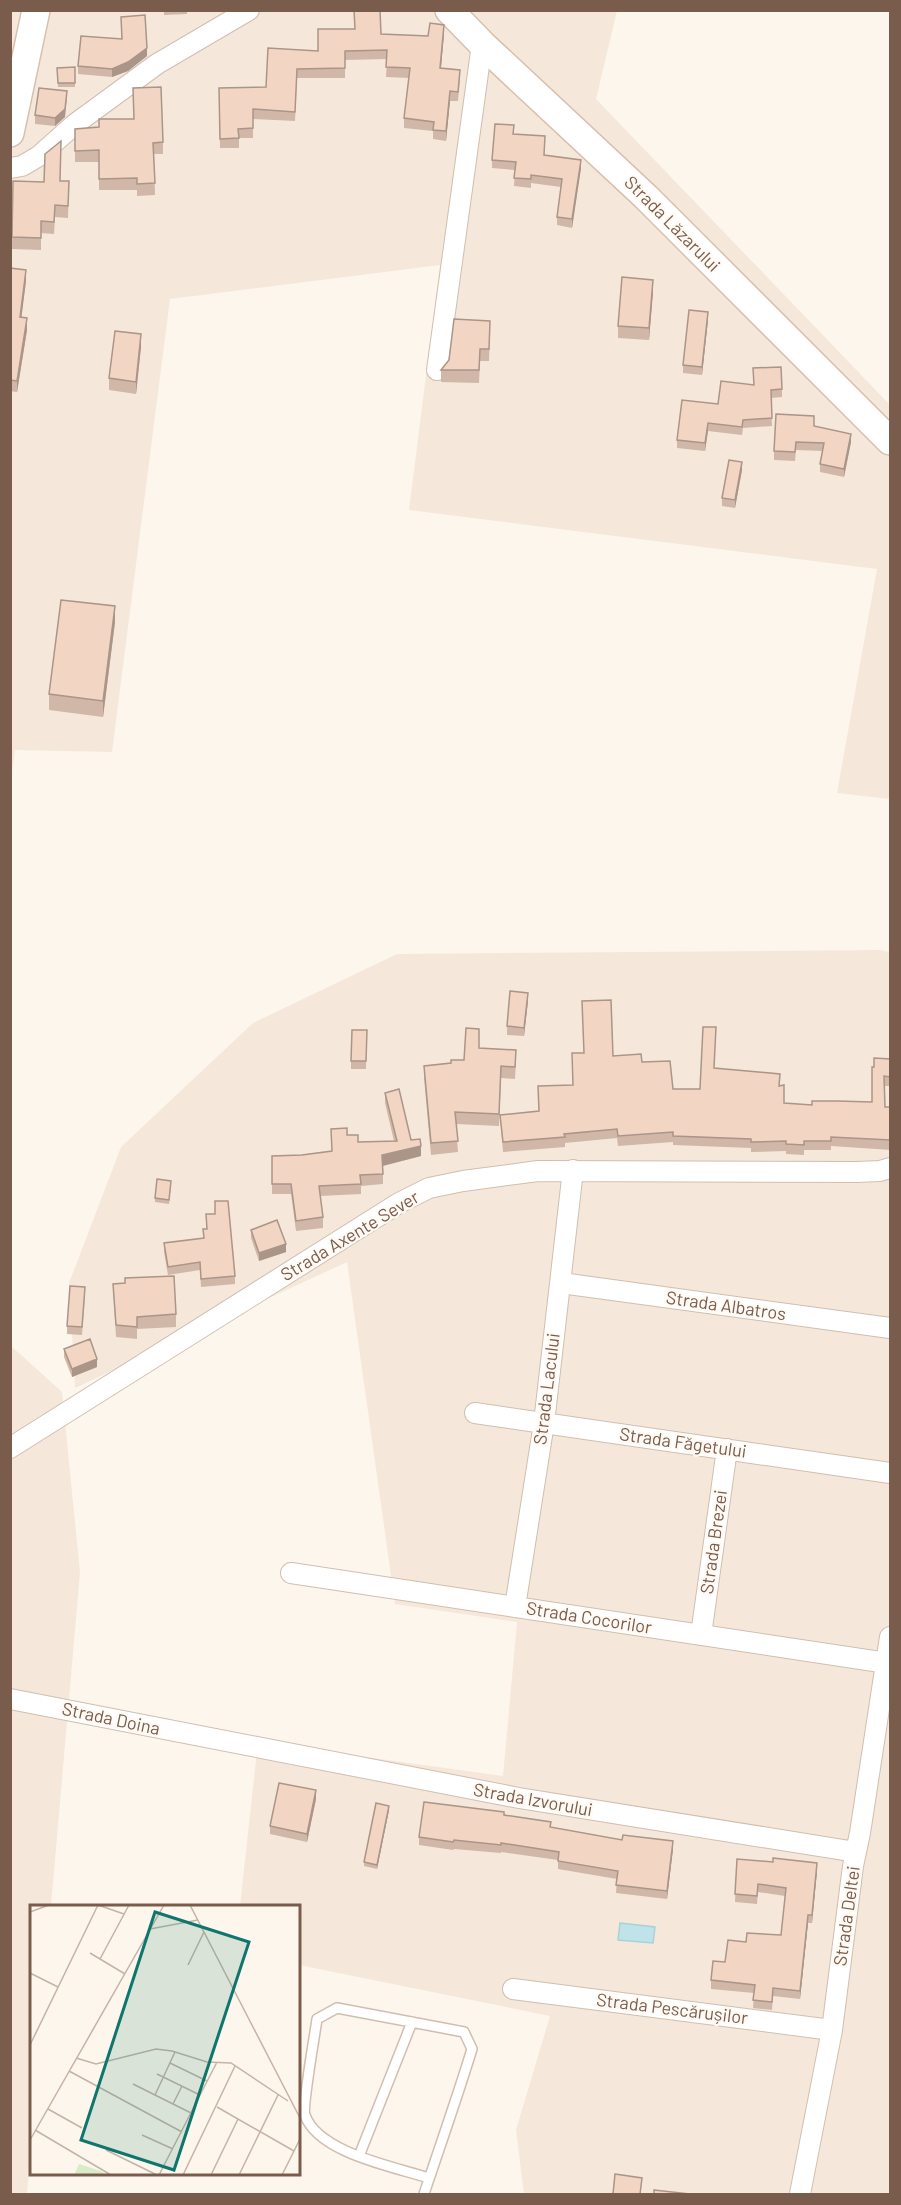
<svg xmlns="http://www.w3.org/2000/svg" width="901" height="2205" font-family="Barlow,sans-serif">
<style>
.residential{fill:#f5e8da}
.water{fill:#bfe3e8;stroke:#a5d3da;stroke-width:1.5}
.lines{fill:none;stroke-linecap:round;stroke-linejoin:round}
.lane-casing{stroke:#d1beb0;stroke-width:12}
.street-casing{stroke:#d1beb0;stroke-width:22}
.secondary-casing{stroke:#d6c0b0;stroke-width:30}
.lane{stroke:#fff;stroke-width:9}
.street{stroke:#fff;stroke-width:20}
.secondary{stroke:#fff;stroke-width:27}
.wall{fill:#d1b7a8}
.shaded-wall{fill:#aa9588}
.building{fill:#f3d5c3;stroke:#aa9588;stroke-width:1.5}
.labels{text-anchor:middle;stroke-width:4.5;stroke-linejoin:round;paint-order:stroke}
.street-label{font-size:18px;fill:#7a5c4d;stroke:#fffaf3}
.inset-road{fill:none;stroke:#c5b3a7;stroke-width:1.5}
.view{fill:#0f766e;fill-opacity:0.15;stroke:#0f766e;stroke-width:3}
.inset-edge{fill:none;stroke:#7a5c4d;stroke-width:3}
</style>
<rect width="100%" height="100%" fill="#fdf6ec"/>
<!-- residential -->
<path class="residential" d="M11 11H617L596 99 890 405V799L837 793 877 569 409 510 440 265 170 299 112 752 15 750 11 779Z
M880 950 890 952V2194H524L516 2130 550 2016 299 1965 298 1906H240L258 1742 503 1776 517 1622 395 1604 347 1262 75 1388 69 1283 121 1147 253 1023 397 954Z
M10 1345 62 1392 80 1572 51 1906H32V2137L27 2194H10Z"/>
<!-- water -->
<path class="water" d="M620 1923 655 1927 653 1943 618 1940Z"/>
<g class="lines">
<!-- lane casing -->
<g class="lane-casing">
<path id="lane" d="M359 2156 412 2022
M424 2194C440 2146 457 2098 472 2049L464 2032 337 2008 317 2019C315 2034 302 2107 305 2115 318 2153 395 2167 429 2178"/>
</g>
<!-- street casing -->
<g class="street-casing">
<path id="street" d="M10 168 22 166 39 156 75 124 157 64 249 10
M437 370 482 44
M561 1283 890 1328
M475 1413 890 1473
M10 1448 399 1203 429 1188 463 1181 538 1171 857 1172 880 1171 890 1168
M291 1573 887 1663
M515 1607 544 1423 573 1170
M701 1635 727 1449
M10 1699 519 1798 856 1852
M513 1989 832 2030
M800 2194 832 2030 853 1866 860 1833 890 1637"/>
</g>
<!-- secondary casing -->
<g class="secondary-casing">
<path id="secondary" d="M449 10 482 44 646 197 890 441
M10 133 36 10"/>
</g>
<!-- lane -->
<use href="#lane" class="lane"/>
<!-- street -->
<use href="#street" class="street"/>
<!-- secondary -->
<use href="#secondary" class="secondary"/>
</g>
<!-- wall -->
<path class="wall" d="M164 10H187V14L164 15Z
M121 17 147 56 128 71 112 77 78 74V66L122 39Z
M381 34 428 36 444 34 441 68 460 79 458 101H450L446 141 433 139V131L404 128V118L409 78 386 77 387 59 345 60V78H297L295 121 253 119V138H239V148H220L219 88 266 87 318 51Z
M75 67V87H58L57 68Z
M67 99 65 117 55 126 35 124V115Z
M75 129 163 142V154H154L155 195 137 196V190H99V162H75Z
M514 134 545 145 544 155 581 168 572 228 557 225V217L561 187 531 183V188L514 186 515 170 492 168V160Z
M13 181 44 182 69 181 68 218 55 217 54 234 41 233V250L12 249Z
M10 268 26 281 21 318 27 330 17 392 10 391Z
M653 292 649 340 618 338V326Z
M708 320 702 375 683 373V365Z
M490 333 489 361H480L479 383 441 382V370Z
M141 347 136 394 109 390V378Z
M753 368 782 389V397L771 398 772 426 743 428 742 435 708 431 705 451 677 448V440L718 404 754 385Z
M814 427 851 442 844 477 820 472V464L823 451 796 450 795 461 774 460V451Z
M742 470 735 508 722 506V498Z
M115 622 103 717 49 710V694Z
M528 1001 524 1036 507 1035V1026Z
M367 1030 366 1069H351V1061Z
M479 1048 516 1062 515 1079 501 1078 499 1126 456 1124 458 1152 431 1155 424 1078V1066L451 1063 464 1060Z
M613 1056 642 1062 673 1089H700L714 1068 780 1086 784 1103 812 1105 872 1102 874 1067 891 1059V1086H884L885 1107H891V1150L831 1146V1150H804V1155L786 1154V1151L751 1152V1148L673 1145V1142L618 1146 617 1138 565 1143V1147L503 1152 500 1115 539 1111 573 1085Z
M385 1093 421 1156 383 1166V1184L361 1186V1194L320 1196 323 1217V1228L296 1231 291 1194H272V1156L302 1155 332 1151 331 1129 347 1135 358 1142 394 1141 385 1103Z
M171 1185 169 1204 155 1202V1198Z
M251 1230 286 1252 259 1261 251 1238Z
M203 1239 235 1276V1284L201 1287 200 1270 168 1275 164 1252V1243Z
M113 1284 176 1314V1327L137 1329V1339L116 1337Z
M85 1295 82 1335 67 1334V1326Z
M64 1349 97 1367 72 1377 64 1357Z
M316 1799 307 1842 270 1834V1826Z
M389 1810 377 1869 364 1866V1862Z
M504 1815 551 1827 673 1849 667 1899 616 1893 617 1879 558 1869V1860L501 1852V1853L454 1849 453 1850 419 1845V1837Z
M737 1859 817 1871 812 1923H808L800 1999 773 1996 772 2010 753 2008 754 1993 711 1989V1980L725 1962 746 1942 781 1935 785 1896 758 1892 757 1904 735 1902Z"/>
<!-- shaded-wall -->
<path class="shaded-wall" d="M444 25V34L440 78V68Z
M147 48V56L128 71 112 77V69Z
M67 91 65 117 55 126V118Z
M450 91V101L446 141V131Z
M581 160V168L572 228V219Z
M26 270V281L20 329V317Z
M653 280V292L649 340V328Z
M708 312V320L702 375V367Z
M27 318V330L17 392V381Z
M141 334V347L136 394V382Z
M708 423V431L705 451V443Z
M851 434V442L844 477V469Z
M742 462V470L735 508V500Z
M115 606V622L103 717V701Z
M528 993V1001L524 1036V1028Z
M421 1146V1156L382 1166V1155Z
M286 1244V1252L259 1261V1253Z
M97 1359V1367L72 1377V1369Z
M316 1790V1799L307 1842V1834Z
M389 1806V1810L377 1869V1865Z
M673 1841V1849L667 1899V1891Z
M817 1863V1871L812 1923V1915Z
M808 1915V1923L800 1999V1991Z"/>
<!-- building -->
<path class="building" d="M354 10H380L381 34 428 36 430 23 444 25 440 68 460 70 458 92 450 91 446 131 433 130 434 122 404 118 410 68 386 67 387 50 345 51V68L297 69 295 112 253 109V128L238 129 239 138 220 139 219 88 266 87 268 48 318 51V29H355Z
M145 15 147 48 128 62 112 69 78 66 81 36 122 39 121 17Z
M75 67V83H58L57 68Z
M161 87 163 142 153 143 155 183 137 184V178L99 179V150L75 151V129L99 127V119H134L133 88Z
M39 88 67 91 65 109 55 118 35 115Z
M495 124 514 125 513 134 545 136 544 155 581 160 572 219 557 217 562 179 531 175V179L514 178 516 162 492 160Z
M61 141 60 181H69L68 206 55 205 54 222 41 221V238L12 237 13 181 44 182 45 154Z
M10 268 26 270 20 317 27 318 17 381 10 380Z
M622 277 653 280 649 328 618 326Z
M689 310 708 312 702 367 683 365Z
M454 319 490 321 489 349H480L479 370H441L449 360Z
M115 331 141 334 136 382 109 378Z
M781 367 782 389 771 390 772 418 743 420 742 427 708 423 705 443 677 440 682 400 718 404 721 381 754 385 753 368Z
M776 414 814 416V426L851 434 844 469 820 464 824 443 796 442 795 452 774 451Z
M729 460 742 462 735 500 722 498Z
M61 600 115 606 103 701 49 694Z
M510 991 528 993 524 1028 507 1026Z
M611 1000 613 1056 641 1054 642 1062 670 1061 673 1089H700L703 1027H716L714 1068 780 1074 779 1086 784 1085V1103L812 1105V1101H837L872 1102V1067H874V1058L891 1059V1077L884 1076 885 1107H891V1140L831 1137V1141H804V1145L786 1144V1141L751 1142V1139L673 1136V1132L618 1136 617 1129 564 1134 565 1137 503 1142 500 1115 539 1111 538 1086 573 1085 572 1053H584L582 1001Z
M466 1028 479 1029V1048L516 1050 515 1067 501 1066 499 1114 455 1112 458 1141 431 1143 424 1066 451 1063V1060H464Z
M352 1030H367L366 1061H351Z
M399 1089 411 1140 420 1139 421 1146 382 1155 383 1174 360 1175 361 1184 319 1186 323 1217 296 1221 291 1184H272V1156L302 1155 332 1151 331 1129 347 1128V1135H358V1142L397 1141 385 1093Z
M157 1179 171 1181 169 1200 155 1198Z
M215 1201H228L235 1276 201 1279 200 1262 168 1267 164 1243 204 1238 203 1229H207L206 1214H215Z
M277 1220 286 1244 259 1253 251 1230Z
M174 1276 176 1314 137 1317V1327L116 1325 113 1284 125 1283V1278Z
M70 1286 85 1287 82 1327 67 1326Z
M90 1339 97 1359 72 1369 64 1349Z
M279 1783 316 1790 307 1834 270 1826Z
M424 1802 504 1812V1815L551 1822 550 1827 622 1840 623 1835 673 1841 667 1891 616 1885 618 1871 558 1861 559 1852 501 1843V1845L454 1840 453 1842 419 1837Z
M376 1803 389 1806 377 1865 364 1862Z
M773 1858 817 1863 812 1915H808L800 1991 773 1988 772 2002 753 2000 755 1985 711 1980 713 1961 725 1962 728 1940 746 1942 747 1933 781 1935 786 1888 758 1884 757 1896 735 1894 737 1859 773 1862Z
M615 2174 642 2178 640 2194H613Z
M654 2190 690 2194H654Z"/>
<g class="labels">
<!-- street labels -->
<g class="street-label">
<text transform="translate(672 224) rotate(45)" y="6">Strada Lăzarului</text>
<text transform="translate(350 1236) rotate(-31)" y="6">Strada Axente Sever</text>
<text transform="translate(726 1306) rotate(8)" y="6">Strada Albatros</text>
<text transform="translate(547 1389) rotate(-83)" y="6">Strada Lacului</text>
<text transform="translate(683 1443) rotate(8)" y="6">Strada Făgetului</text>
<text transform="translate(714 1542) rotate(-82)" y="6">Strada Brezei</text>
<text transform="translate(589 1618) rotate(9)" y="6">Strada Cocorilor</text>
<text transform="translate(111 1719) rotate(12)" y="6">Strada Doina</text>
<text transform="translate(533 1800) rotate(10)" y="6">Strada Izvorului</text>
<text transform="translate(847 1916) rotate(-82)" y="6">Strada Deltei</text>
<text transform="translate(672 2009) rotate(7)" y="6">Strada Pescărușilor</text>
</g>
</g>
<!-- overview -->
<g transform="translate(30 1905)">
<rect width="270" height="270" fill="#fdf6ec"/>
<path d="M49 259 71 266 76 270H44Z" fill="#d8ecc9"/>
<path class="inset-road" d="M68 0 94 9M160 0 270 213M0 7 19 0M120 24 168 15M60 48 95 69M70 54 99 0M158 60 174 27M0 68 28 82M0 140 68 0M46 153 66 159 126 144 142 146 177 157 201 158 258 196M140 158 177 176M39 166 152 227M127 169 170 190M103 179 161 208M125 190 145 147M143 199 152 181M187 202 264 246M18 204 52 223M5 225 81 270M112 230 143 244M0 235 134 0M76 245 127 270M129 270 187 157M153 270 205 161M181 270 208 214M209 270 248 190M252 270 270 234"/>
<path class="view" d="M125 7 219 37 144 265 51 235Z"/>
<rect width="270" height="270" class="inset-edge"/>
</g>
<!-- border -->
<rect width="901" height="2205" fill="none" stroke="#7a5c4d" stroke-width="24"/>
</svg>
